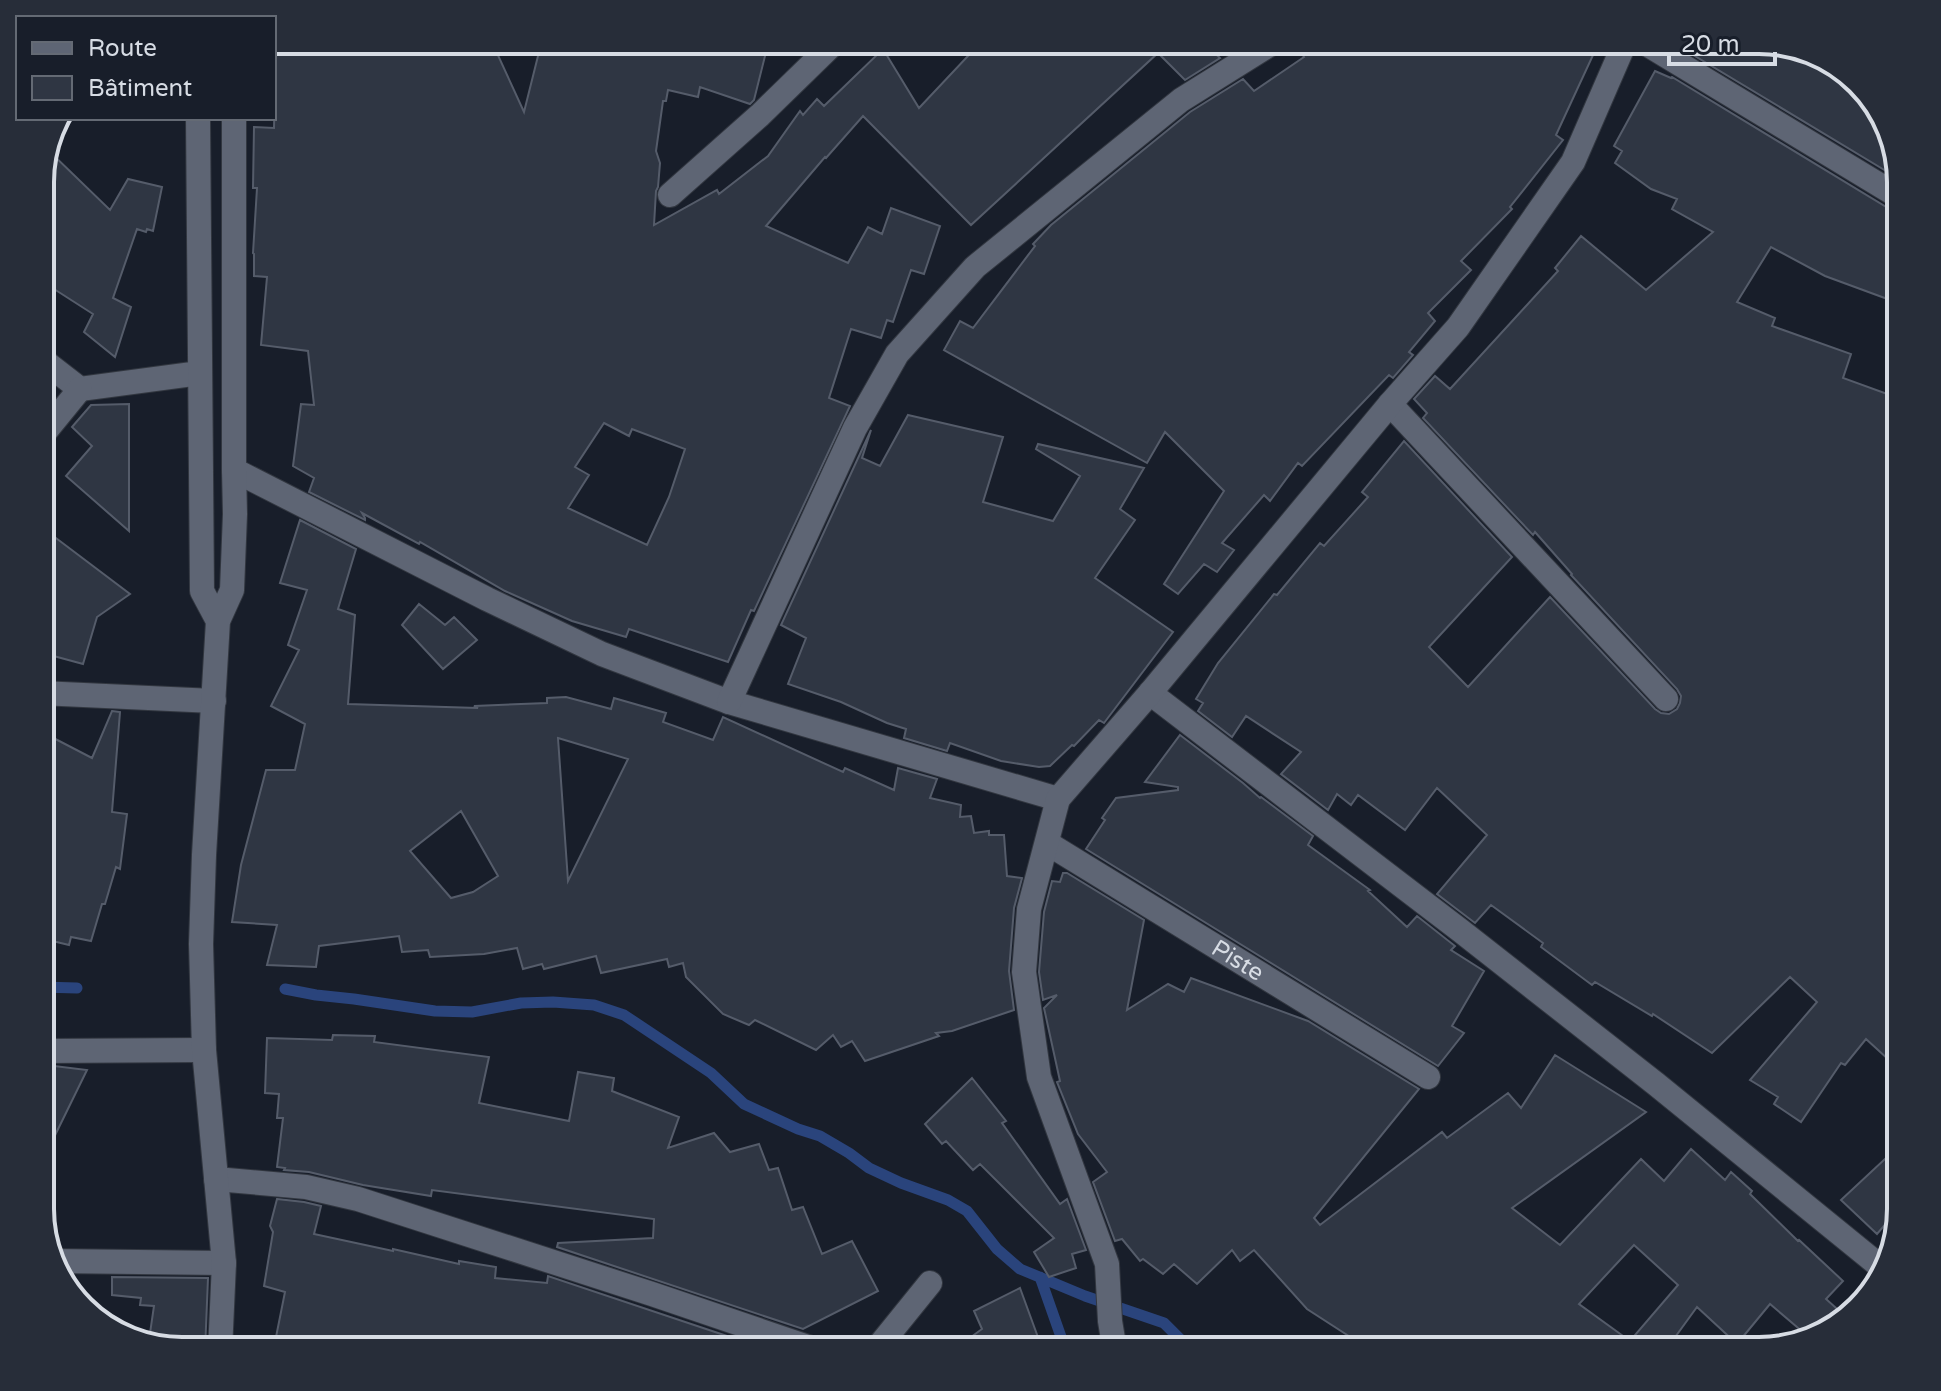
<svg xmlns="http://www.w3.org/2000/svg" width="1941" height="1391" font-family="'Varela Round',sans-serif">
<style>
.lines{fill:none;stroke-linecap:round;stroke-linejoin:round}
.stream{stroke:#2a447c;stroke-width:11}
.building{fill:#2f3643;stroke:#555c6a;stroke-width:2;fill-rule:evenodd}
.street-casing{stroke:#323740;stroke-width:26}
.secondary-casing{stroke:#323740;stroke-width:26}
.street{stroke:#5e6574;stroke-width:24}
.secondary{stroke:#5e6574;stroke-width:24}
.labels{text-anchor:middle;stroke-width:6;stroke-linejoin:round;paint-order:stroke}
.street-label{font-size:24px;fill:#d7dce4;stroke:#181e2a}
.rim{fill:none;stroke:#d7dce4;stroke-width:4}
</style>
<rect width="100%" height="100%" fill="#181e2a"/>
<g class="lines">
<!-- stream -->
<path class="stream" d="M40 987 77 988
M285 989 316 995 354 999 435 1011 472 1012 521 1003 553 1002 594 1005 624 1015 711 1073 744 1104 798 1129 820 1136 849 1153 869 1168 901 1183 948 1200 967 1211 997 1249 1020 1269 1085 1296 1164 1323 1192 1351
M1040 1277 1066 1351"/>
</g>
<!-- building -->
<path class="building" d="M281 40H491L524 112 542 40H769L754 100 750 104 700 87 698 97 668 90 666 101H663L656 151 660 163 658 187 656 191 654 225 717 190 719 194 768 156 800 111 803 115 817 99 824 106 883 49 919 108 983 40H1201L1220 58 1185 80 1158 53 971 225 863 116 826 158 825 157 766 226 848 263 868 227 882 234 891 208 940 226 924 274 911 270 893 322 887 320 881 338 851 329 829 398 850 406 754 611 751 610 728 662 629 629 626 637 572 621 505 591 420 542 419 544 362 513 365 518V520L309 492 314 478 293 466 301 404 314 405 308 351 261 345 267 277 254 276V254L253 253 257 188H253L254 127 274 128 276 43 281 42ZM604 423 629 436 632 429 685 449 669 497 647 545 568 508 589 475 575 467Z
M1292 40H1600L1556 135 1563 140 1510 207 1512 209 1461 261 1471 270 1428 313 1435 321 1409 352 1413 355 1393 378 1389 375 1302 466 1298 463 1270 501 1264 495 1222 543 1234 550 1217 572 1204 564 1178 594 1164 584 1224 491 1165 432 1147 463 944 350 960 321 973 328 1035 246 1033 244 1051 225 1190 112 1243 79 1254 91 1304 57Z
M1689 40H1759L1845 69 1886 119 1901 180 1685 50Z
M1655 71 1671 78 1672 77 1893 211 1901 213V304L1825 276 1771 247 1737 302 1775 318 1772 326 1851 354 1843 378 1901 399V1071L1866 1039 1845 1065 1841 1063 1801 1122 1774 1104 1778 1097 1750 1080 1817 1002 1790 977 1712 1053 1653 1014 1652 1016 1595 982 1592 985 1541 947 1543 943 1491 905 1475 923 1437 894 1487 835 1437 788 1405 830 1358 795 1351 805 1337 794 1328 810 1281 774 1301 752 1246 716 1232 737 1198 711 1203 703 1196 699 1218 663 1274 594 1277 595 1320 543 1324 546 1368 497 1362 492 1404 441 1512 557 1429 647 1468 687 1550 597 1655 709 1661 713 1669 714 1677 709 1680 703 1681 696 1677 689 1571 575 1572 574 1535 532 1533 535 1423 418 1427 413 1414 399 1435 376 1450 389 1558 271 1555 268 1581 236 1646 290 1713 232 1672 209 1677 199 1651 189 1615 163 1622 151 1614 146Z
M47 149 110 210 128 179 162 187 153 231 147 229 146 232 137 229 113 298 131 307 115 357 84 332 93 314 40 280V173Z
M129 404V531L66 476 92 446 72 427 91 405Z
M908 415 1003 437 983 502 1053 521 1080 476 1036 449 1038 444 1144 468 1120 509 1135 520 1095 578 1173 632 1104 723 1099 720 1074 746 1072 745 1050 766 1039 767 1001 761 950 743 947 751 904 738 906 729 887 723 841 702 788 684 806 638 781 625 871 430 862 458 880 466Z
M300 520 356 549 338 609 355 615 348 704 478 708 474 706 547 703V698L566 697 611 709 614 698 666 713 663 722 713 740 723 717 843 772 845 768 894 790 898 768 937 779 930 798 961 805 960 817 971 816 974 833 989 831V835H1004L1007 876 1022 878 1014 908 1009 971 1014 1010 952 1031 936 1033 939 1036 865 1061 852 1041 841 1047 833 1035 816 1050 755 1020 749 1025 723 1014 686 977 683 963 669 967 667 959 601 973 596 956 544 969 542 964 523 969 517 948 484 954 430 957 428 950 402 952 399 936 319 946 316 967 267 965 277 925 232 922 241 865 266 770H295L305 724 271 706 299 650 288 645 307 590 280 583ZM558 738 628 759 568 881ZM461 811 498 876 473 892 451 898 410 851Z
M40 526 130 594 97 617 83 664 50 655 52 649 40 642Z
M419 604 445 625 454 617 477 640 443 669 402 625Z
M112 711 120 712 112 812 127 814 120 869 116 867 105 904H102L91 941 71 937 69 945 40 938V731L92 758Z
M1180 735 1243 783 1260 798 1261 797 1313 836 1308 845 1370 890 1368 891 1407 927 1417 916 1455 946 1451 950 1484 971 1452 1026 1464 1033 1438 1066 1086 849 1105 820 1102 818 1116 798 1178 790V787L1145 782Z
M1063 873H1067L1144 920 1127 1010 1168 984 1184 992 1191 978 1308 1021 1419 1089 1314 1218 1320 1225 1442 1132 1447 1138 1508 1093 1521 1108 1555 1055 1646 1112 1512 1208 1560 1245 1641 1159 1664 1181 1691 1149 1725 1180 1731 1172 1752 1191 1750 1194 1798 1241 1799 1240 1843 1281 1826 1299 1846 1317 1822 1336 1811 1339 1770 1304 1737 1344 1697 1307 1665 1351H1372L1307 1309 1254 1250 1240 1261 1232 1250 1197 1284 1174 1264 1163 1274 1143 1259 1140 1261 1122 1239 1115 1241 1093 1182 1107 1172 1078 1134 1057 1082 1060 1081 1044 1008 1057 995 1043 1000 1039 972 1044 912 1052 881 1060 882ZM1634 1245 1678 1285 1630 1341 1579 1304Z
M333 1035 375 1036 374 1042 489 1057 479 1103 569 1121 578 1072 614 1078 612 1091 679 1117 668 1148 714 1133 730 1152 759 1144 769 1170 778 1168 792 1210 803 1207 822 1254 852 1241 878 1291 803 1329 557 1247 558 1243 653 1238 654 1219 432 1190 431 1196 363 1185 309 1172 284 1170 285 1168 277 1167 283 1118H277L279 1094 265 1093 267 1038 332 1040Z
M54 1066 87 1070 40 1166V1070L53 1071Z
M972 1078 1006 1121 1002 1123 1060 1204 1067 1199 1086 1250 1072 1254 1076 1268 1049 1277 1034 1252 1054 1238 980 1164 973 1170 946 1141 942 1144 925 1124Z
M1901 1144V1206L1877 1234 1841 1200Z
M277 1199 304 1202 321 1206 314 1234 393 1251V1249L459 1264V1261L496 1267 495 1278 547 1283 548 1276 766 1349 761 1351H278L279 1343 275 1342 285 1292 264 1286 273 1232 270 1226Z
M112 1277 208 1278 205 1351H182L149 1340 154 1306 140 1305 141 1298 112 1295Z
M1020 1288 1043 1351H952L982 1329 974 1311Z"/>
<g class="lines">
<!-- street casing -->
<g class="street-casing">
<g id="street">
<path d="M1640 40 1901 198"/>
<path d="M670 195 760 115 837 40"/>
<path d="M40 358 80 389 200 373"/>
<path d="M1390 404 1666 699"/>
<path d="M40 438 80 389"/>
<path d="M234 470 487 599 602 654 729 702 1058 799"/>
<path d="M40 693 214 701"/>
<path d="M1150 693 1461 931 1656 1084 1881 1267"/>
<path d="M729 702 855 428 897 354 975 267 1181 100 1277 40"/>
<path id="s1" d="M1047 843 1428 1077"/>
<path d="M40 1051 204 1050"/>
<path d="M216 1179 306 1187 358 1199 652 1294 820 1351"/>
<path d="M53 1261 224 1263"/>
<path d="M875 1351 930 1283"/>
</g>
</g>
<!-- secondary casing -->
<g class="secondary-casing">
<path id="secondary" d="M198 118 202 591 218 621
M220 1351 224 1263 204 1050 201 944 204 855 218 621 232 590 235 514 234 470V118
M1115 1351 1110 1321 1107 1264 1039 1077 1024 972 1029 909 1058 799 1150 693 1390 404 1458 327 1573 162 1626 40"/>
</g>
<!-- street -->
<use href="#street" class="street"/>
<!-- secondary -->
<use href="#secondary" class="secondary"/>
</g>
<g class="labels">
<!-- street labels -->
<g class="street-label">
<text dy="8" stroke="none"><textPath href="#s1" startOffset="224">Piste</textPath></text>
</g>
</g>
<!-- crop -->
<path d="M0 0H1941V1391H0ZM182 54H1759A128 128 0 0 1 1887 182V1209A128 128 0 0 1 1759 1337H182A128 128 0 0 1 54 1209V182A128 128 0 0 1 182 54Z" fill="#272d39" fill-rule="evenodd"/>
<path class="rim" d="M182 54H1759A128 128 0 0 1 1887 182V1209A128 128 0 0 1 1759 1337H182A128 128 0 0 1 54 1209V182A128 128 0 0 1 182 54Z"/>
<!-- legend -->
<rect x="16" y="16" width="260" height="104" fill="#181e2a" stroke="#646a74" stroke-width="2"/>
<rect x="32" y="42" width="40" height="12" fill="#5e6574" stroke="#646a74" stroke-width="2"/>
<text x="88" y="56" font-size="24" fill="#d7dce4">Route</text>
<rect x="32" y="76" width="40" height="24" fill="#2f3643" stroke="#646a74" stroke-width="2"/>
<text x="88" y="96" font-size="24" fill="#d7dce4">Bâtiment</text>
<!-- scale -->
<path d="M1669 52v12h106v-12" fill="none" stroke="#d7dce4" stroke-width="4"/>
<text x="1681" y="52" font-size="24" fill="#d7dce4" stroke="#181e2a" stroke-width="6" paint-order="stroke">20 m</text>
</svg>
